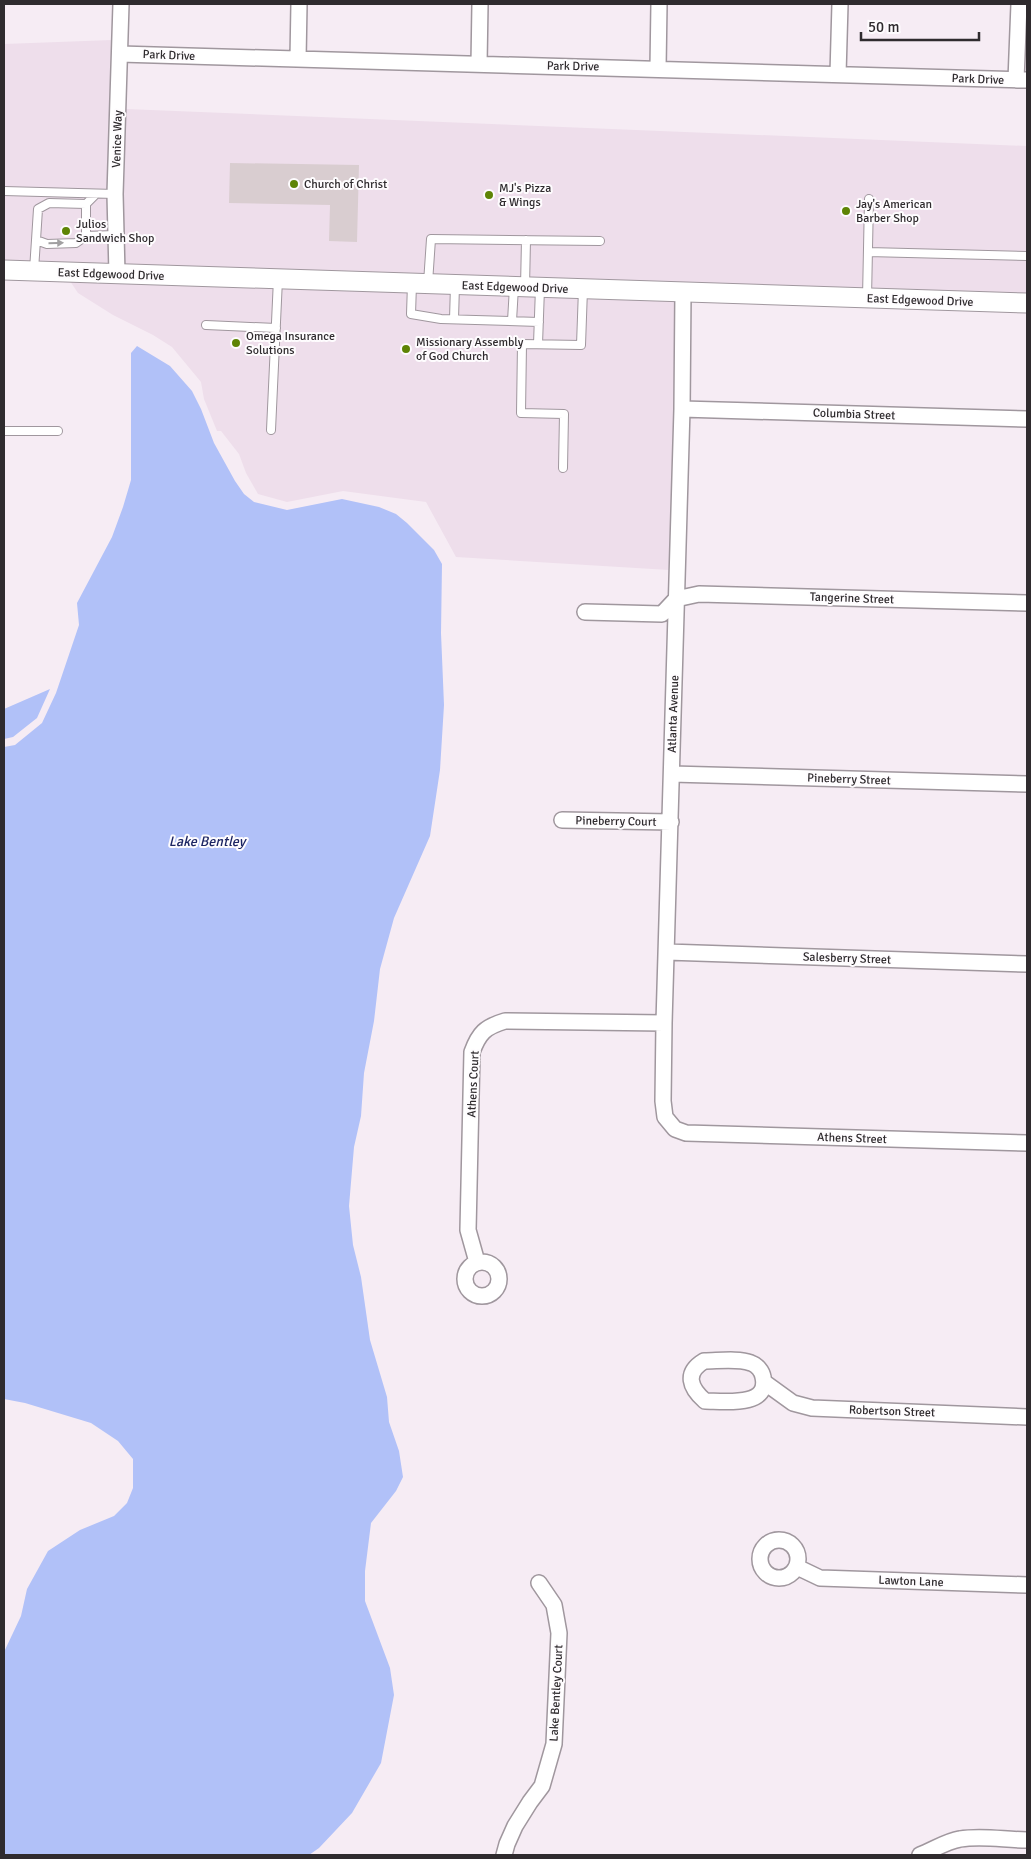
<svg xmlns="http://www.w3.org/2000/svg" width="1031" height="1859" font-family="Signika,sans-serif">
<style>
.built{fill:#eedeeb}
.water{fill:#b1c1f8}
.building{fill:#d9cdd0}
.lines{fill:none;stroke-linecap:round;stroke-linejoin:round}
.service-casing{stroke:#a0979e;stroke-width:10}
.minor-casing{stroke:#a0979e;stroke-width:18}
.tertiary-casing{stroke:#a0979e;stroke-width:21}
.service{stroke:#fff;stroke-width:8}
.minor{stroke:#fff;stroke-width:15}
.tertiary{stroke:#fff;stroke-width:19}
.oneway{fill:#a1a0a1}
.poi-dot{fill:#5e8405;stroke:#fefcfe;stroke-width:2}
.labels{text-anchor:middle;stroke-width:4;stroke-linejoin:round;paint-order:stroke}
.street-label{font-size:12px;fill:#2f2b2e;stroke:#fefcfe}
.poi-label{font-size:12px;fill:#2f2b2e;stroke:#fefcfe;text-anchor:start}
.water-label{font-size:14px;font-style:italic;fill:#1c2563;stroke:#fefcfe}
</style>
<rect width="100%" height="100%" fill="#f6ecf4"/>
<!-- built -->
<path class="built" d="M112 40 107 226 108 265 4 260V44Z
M126 109 1027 146V294L124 265 123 226Z
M70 281 674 301V409L669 570 456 557 426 502 343 491 287 502 258 494 246 473 239 454 221 431H217L204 399 201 382 172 347 153 335 113 315 78 293Z"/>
<!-- water -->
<path class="water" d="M137 346 170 366 192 391 201 409 214 443 235 481 244 494 254 502 287 510 342 499 379 507 396 514 407 523 434 550 442 564 441 633 444 705 440 770 430 836 394 918 380 969 374 1021 364 1073 361 1116 354 1147 349 1206 353 1245 361 1277 370 1340 387 1397 389 1422 399 1451 403 1477 396 1491 371 1523 365 1571V1601L390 1668 394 1695 381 1763 352 1813 319 1848 309 1855H4V1652L21 1616 27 1589 48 1551 80 1530 114 1516 127 1503 133 1488V1459L118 1441 91 1423 25 1403 4 1399V747L15 745 42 723 56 693 79 625 77 603 112 537 123 507 131 480V353Z
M50 689 37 718 13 737 4 739V709Z"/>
<!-- building -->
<path class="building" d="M230 163 359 165 357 242 329 241 330 205 229 203Z"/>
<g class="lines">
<!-- service casing -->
<g class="service-casing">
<path id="service" d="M4 191 115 194
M86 204 49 203 38 209 36 240 47 244 76 243 86 236 115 235
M86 236V204L96 194
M868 252 1027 256
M34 270 36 240
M428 283 431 239 600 241
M412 284 411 314 441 319 539 322
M525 287 526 240
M867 298 869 199
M454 319 455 285
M512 321 514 287
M206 325 276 328
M538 344 540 288
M271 430 278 279
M4 431H58
M563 468 564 414 521 413 522 344 581 345 583 289"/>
</g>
<!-- minor casing -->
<g class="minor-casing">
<path id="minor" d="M120 54 1027 80
M298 59 299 4
M479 64 480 4
M658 68 659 4
M838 74 840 4
M1016 80 1019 4
M117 274 115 194 121 4
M683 292 682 409 664 1023 663 1101 665 1117 675 1129 686 1133 1027 1143
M682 409 1027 419
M585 612 662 614 676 599 699 594 1027 603
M672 774 1027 784
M562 820 671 822
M667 952 1027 964
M465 1279a17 17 0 1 1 34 0a17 17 0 1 1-34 0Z
M477 1262 468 1230 472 1052C479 1033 485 1027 505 1021L664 1023
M704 1361C718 1361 738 1358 751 1363 757 1365 762 1371 763 1377 770 1408 722 1401 705 1401 690 1388 684 1373 704 1361Z
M764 1382 793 1403 812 1408 1027 1417
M760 1559a19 19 0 1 1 38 0a19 19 0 1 1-38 0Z
M797 1567 820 1578 1027 1585
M504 1855 507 1844 515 1826 530 1802 542 1786 554 1744 559 1633 554 1605 539 1583
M920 1855C933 1850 947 1841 960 1839 982 1835 1005 1840 1027 1840"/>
</g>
<!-- tertiary casing -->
<g class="tertiary-casing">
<path id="tertiary" d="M4 270 1027 303"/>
</g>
<!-- service -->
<use href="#service" class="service"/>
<!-- minor -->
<use href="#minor" class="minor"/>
<!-- tertiary -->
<use href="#tertiary" class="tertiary"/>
</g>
<!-- one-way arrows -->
<defs><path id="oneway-solid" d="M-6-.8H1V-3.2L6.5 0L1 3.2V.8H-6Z" transform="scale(1.25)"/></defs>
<use class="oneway" href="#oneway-solid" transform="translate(56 243) rotate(-1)"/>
<!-- markers -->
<g class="poi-dot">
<circle cx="294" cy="184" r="5"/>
<circle cx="489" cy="195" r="5"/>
<circle cx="846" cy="211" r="5"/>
<circle cx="66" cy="231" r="5"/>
<circle cx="236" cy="343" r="5"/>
<circle cx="406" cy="349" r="5"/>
</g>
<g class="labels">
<!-- street labels -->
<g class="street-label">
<text transform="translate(169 55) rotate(2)" y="4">Park Drive</text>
<text transform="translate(573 66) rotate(1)" y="4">Park Drive</text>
<text transform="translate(978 79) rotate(2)" y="4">Park Drive</text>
<text transform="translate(117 139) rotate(-88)" y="4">Venice Way</text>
<text transform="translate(111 274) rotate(2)" y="4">East Edgewood Drive</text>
<text transform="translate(515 287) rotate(2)" y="4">East Edgewood Drive</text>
<text transform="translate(920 300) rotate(2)" y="4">East Edgewood Drive</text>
<text transform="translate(854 414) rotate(2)" y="4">Columbia Street</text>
<text transform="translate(852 598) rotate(2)" y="4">Tangerine Street</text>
<text transform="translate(673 714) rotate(-88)" y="4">Atlanta Avenue</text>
<text transform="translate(849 779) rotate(2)" y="4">Pineberry Street</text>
<text transform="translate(616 821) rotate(1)" y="4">Pineberry Court</text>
<text transform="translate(847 958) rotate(2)" y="4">Salesberry Street</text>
<text transform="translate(473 1084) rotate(-87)" y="4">Athens Court</text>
<text transform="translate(852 1138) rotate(2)" y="4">Athens Street</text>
<text transform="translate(892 1411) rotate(2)" y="4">Robertson Street</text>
<text transform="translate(911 1581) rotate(2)" y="4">Lawton Lane</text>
<text transform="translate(556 1693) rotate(-87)" y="4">Lake Bentley Court</text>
</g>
<!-- poi labels -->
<g class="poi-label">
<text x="304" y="188">Church of Christ</text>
<text x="499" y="192">MJ's Pizza<tspan x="499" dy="14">&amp; Wings</tspan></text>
<text x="856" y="208">Jay's American<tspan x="856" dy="14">Barber Shop</tspan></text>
<text x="76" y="228">Julios<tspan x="76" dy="14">Sandwich Shop</tspan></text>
<text x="246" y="340">Omega Insurance<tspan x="246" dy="14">Solutions</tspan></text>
<text x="416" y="346">Missionary Assembly<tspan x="416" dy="14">of God Church</tspan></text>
</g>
<!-- water labels -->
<g class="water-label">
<text x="207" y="846">Lake Bentley</text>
</g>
</g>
<!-- border -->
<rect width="1031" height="1859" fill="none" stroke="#2f2b2e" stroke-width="10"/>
<!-- scale -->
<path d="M861 32v8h118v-8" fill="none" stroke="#2f2b2e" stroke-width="2.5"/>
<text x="868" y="32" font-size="15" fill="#2f2b2e" stroke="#fefcfe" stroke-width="4" paint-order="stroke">50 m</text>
</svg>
